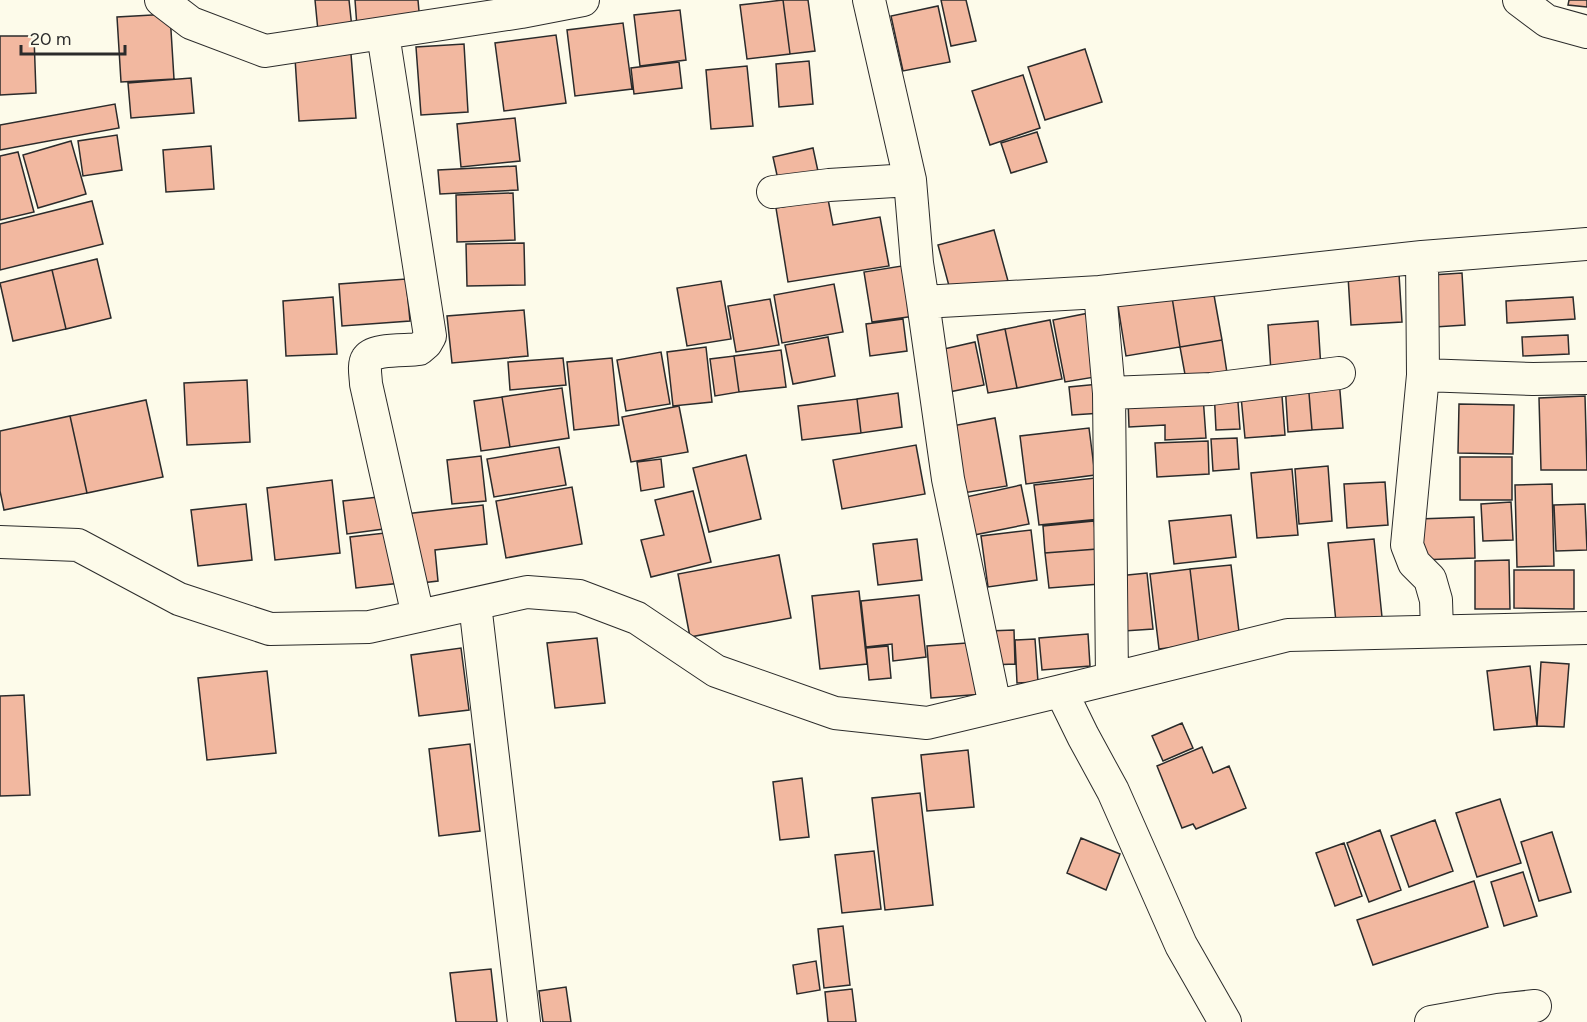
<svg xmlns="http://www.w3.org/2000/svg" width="1587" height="1022" font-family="Figtree,sans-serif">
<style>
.building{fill:#f2b8a0;stroke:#2b2b2b;stroke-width:1.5}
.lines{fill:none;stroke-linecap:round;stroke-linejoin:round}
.minor-casing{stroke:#2b2b2b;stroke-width:34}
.minor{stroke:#fdfbea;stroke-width:32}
</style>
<rect width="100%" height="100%" fill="#fdfbea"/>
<!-- building -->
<path class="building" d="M315 0H349L352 28 318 31Z
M355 0H418L420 23 357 27Z
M783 0H808L815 51 790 54Z
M783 0 790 54 747 59 740 5Z
M941 0H966L976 41 951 46Z
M1569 0H1587V7L1568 5Z
M938 6 950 62 903 71 891 16Z
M680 10 686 60 640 66 634 15Z
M170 14 174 79 121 82 117 17Z
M623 23 632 89 575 96 567 30Z
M556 35 566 103 504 111 495 43Z
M0 36H34L36 93 0 95Z
M464 44 468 112 421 115 416 47Z
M1085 49 1102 102 1045 120 1028 67Z
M351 54 356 118 299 121 295 58Z
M809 61 813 104 779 107 776 64Z
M679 62 682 88 634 94 631 68Z
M747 66 753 126 711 129 706 70Z
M1023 75 1040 128 990 145 972 91Z
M191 78 194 113 131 118 128 83Z
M115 104 119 128 0 150V125Z
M515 118 520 161 461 167 457 124Z
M1037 132 1047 162 1011 173 1001 143Z
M117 135 122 170 83 176 78 141Z
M71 141 86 194 38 208 23 155Z
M211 146 214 189 166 192 163 150Z
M813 148 819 176 779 184 773 157Z
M18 152 34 212 0 220V156Z
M516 166 518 190 440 194 438 170Z
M513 193 515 240 457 242 456 195Z
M828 199 833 225 880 217 889 266 788 282 776 208Z
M92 201 103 244 0 270V224Z
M994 230 1008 281 952 297 938 245Z
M524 243 525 285 467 286 466 244Z
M97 259 111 318 66 329 52 270Z
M914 264 922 315 872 322 864 272Z
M52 270 66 329 13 341 0 283Z
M1462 273 1465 325 1435 327 1432 275Z
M1399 274 1402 322 1351 325 1348 276Z
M406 279 410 321 342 326 339 284Z
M721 281 731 339 687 346 677 288Z
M834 284 843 332 782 343 774 295Z
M1212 284 1222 340 1180 347 1171 291Z
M1171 291 1180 347 1126 356 1117 300Z
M333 297 337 354 286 356 283 301Z
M1573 297 1575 319 1507 323 1506 301Z
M770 299 779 345 736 352 728 306Z
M524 310 528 356 452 363 447 316Z
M1089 313 1101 376 1065 382 1053 320Z
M903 319 907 351 870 356 866 324Z
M1050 320 1062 379 1017 388 1005 329Z
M1318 321 1321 369 1271 372 1268 325Z
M1005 329 1017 388 988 393 977 335Z
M1568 335 1569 354 1523 356 1522 337Z
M828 337 835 376 793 384 785 345Z
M1222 340 1227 373 1186 380 1180 347Z
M975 342 984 385 944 393 935 351Z
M706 347 712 402 673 406 667 352Z
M781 350 786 387 739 392 734 356Z
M661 352 670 404 626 411 617 360Z
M734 356 739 392 715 396 710 359Z
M563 358 566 385 510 390 508 362Z
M612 358 619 425 574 430 567 362Z
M1339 379 1343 428 1312 430 1308 381Z
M247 380 250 442 187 445 184 383Z
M1308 381 1312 430 1288 432 1285 383Z
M1281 383 1285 435 1245 438 1240 386Z
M1099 384 1102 413 1072 415 1069 387Z
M562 388 569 438 510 447 502 397Z
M1237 389 1240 429 1216 430 1214 390Z
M898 393 902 427 861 433 857 399Z
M1203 396 1206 438 1165 440V425L1129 427 1128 400Z
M1585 396 1587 470H1541L1539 398Z
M502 397 510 447 481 451 474 401Z
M857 399 861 433 802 440 798 406Z
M146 400 163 477 87 493 70 416Z
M1459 404 1514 405 1513 454 1458 453Z
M679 406 688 452 631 462 622 417Z
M70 416 87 493 4 510 0 491V431Z
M995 418 1007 486 963 493 952 426Z
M1089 428 1095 475 1026 484 1020 436Z
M1237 438 1239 469 1213 471 1211 439Z
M1208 441 1209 474 1157 477 1155 443Z
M916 445 925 494 842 509 833 460Z
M559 447 566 485 494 497 487 459Z
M746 455 761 519 709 532 693 468Z
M481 456 486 501 452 504 447 460Z
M1460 457H1512V500H1460Z
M661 459 664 487 641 491 637 462Z
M1328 466 1332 521 1299 524 1295 469Z
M1292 469 1298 535 1257 538 1251 473Z
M1095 478 1100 519 1039 525 1034 485Z
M332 480 340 553 275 560 267 488Z
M1385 482 1388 525 1347 528 1344 484Z
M1552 484 1554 566 1517 567 1515 485Z
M1021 485 1029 524 974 535 966 497Z
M572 487 582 544 506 558 496 501Z
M693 491 711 562 651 577 641 540 664 535 655 500Z
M387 496 391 528 347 534 343 501Z
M1511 502 1513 540 1483 541 1481 504Z
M246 504 252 560 198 566 191 510Z
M1585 504 1587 550 1556 551 1554 505Z
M483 505 487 544 435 550 438 581 413 584 405 514Z
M1231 515 1236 557 1174 564 1169 521Z
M1474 517 1475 558 1419 560 1418 519Z
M1094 521 1097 549 1045 553 1043 526Z
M1031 530 1037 580 988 587 981 536Z
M394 532 401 583 356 588 350 537Z
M917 539 922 580 878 585 873 544Z
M1374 539 1382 617 1336 622 1328 543Z
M1097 549 1100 584 1049 588 1045 553Z
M779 555 791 618 690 637 678 574Z
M1509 560 1510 609H1475V561Z
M1231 565 1240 640 1199 644 1190 569Z
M1190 569 1199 644 1159 649 1150 574Z
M1514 570H1574V609L1514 608Z
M1147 573 1153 629 1124 631 1118 576Z
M859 591 867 664 820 669 812 596Z
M919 595 926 657 893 661 892 644 866 647 861 601Z
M1014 630 1015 664 990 665 988 631Z
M1088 634 1090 666 1042 670 1039 638Z
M597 638 605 703 555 708 547 643Z
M1035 639 1038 682 1017 683 1015 640Z
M980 642 984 694 931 698 927 646Z
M888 646 891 678 869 680 866 648Z
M461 648 469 710 419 716 411 655Z
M1541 662 1569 664 1564 727 1537 726Z
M1530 666 1537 726 1494 730 1487 671Z
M267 671 276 753 207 760 198 678Z
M24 695 30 795 0 796V696Z
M1182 723 1193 748 1163 761 1152 736Z
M470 744 480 831 439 836 429 749Z
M1202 747 1213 773 1229 766 1246 808 1196 829 1193 824 1182 828 1157 766Z
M968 750 974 807 927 811 921 755Z
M802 778 809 837 780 840 773 782Z
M920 793 933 905 885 910 872 798Z
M1500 799 1521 863 1477 877 1456 813Z
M1435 820 1453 871 1409 887 1391 836Z
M1380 830 1401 890 1369 902 1347 843Z
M1552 832 1571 892 1539 901 1521 842Z
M1081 838 1120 854 1106 890 1067 873Z
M1344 843 1362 896 1335 906 1316 853Z
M874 851 881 909 842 913 835 855Z
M1523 872 1537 916 1504 926 1491 882Z
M1474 881 1488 927 1373 965 1357 920Z
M843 926 850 985 824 988 818 929Z
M816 961 820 990 797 994 793 965Z
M491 969 497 1022H456L450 973Z
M566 987 571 1022H543L539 991Z
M852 989 856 1022H828L825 992Z"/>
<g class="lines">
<!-- minor casing -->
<g class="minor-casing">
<path id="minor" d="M161 0 191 23 265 51 521 12 583 0
M869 0 910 180 917 263 923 302 1100 292 1109 393 1112 678
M1519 0 1547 21 1587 32
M383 34 430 336 426 343 419 349C407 351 373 348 367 359 363 365 366 378 366 384L418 616
M773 192 829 185 910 180
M1422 257 1423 375 1407 545 1414 563 1430 579 1436 600 1437 631
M1100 292 1422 257 1587 244
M923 302 948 479 995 706
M1423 375 1533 379 1587 378
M1109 393 1211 389 1339 373
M0 542 78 545 179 599 270 629 369 627 527 592 579 596 637 618 716 671 835 713 927 723 1061 691 1083 736 1113 791 1181 945 1225 1022
M475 604 524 1022
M1061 691 1288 635 1587 628
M1431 1022 1498 1010 1535 1006"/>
</g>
<!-- minor -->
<use href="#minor" class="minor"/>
</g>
<!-- scale -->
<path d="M21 45v9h104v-9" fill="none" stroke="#2b2b2b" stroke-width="3"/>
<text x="30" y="45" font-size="18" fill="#2b2b2b" stroke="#fdfbea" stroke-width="4.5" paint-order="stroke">20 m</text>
</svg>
